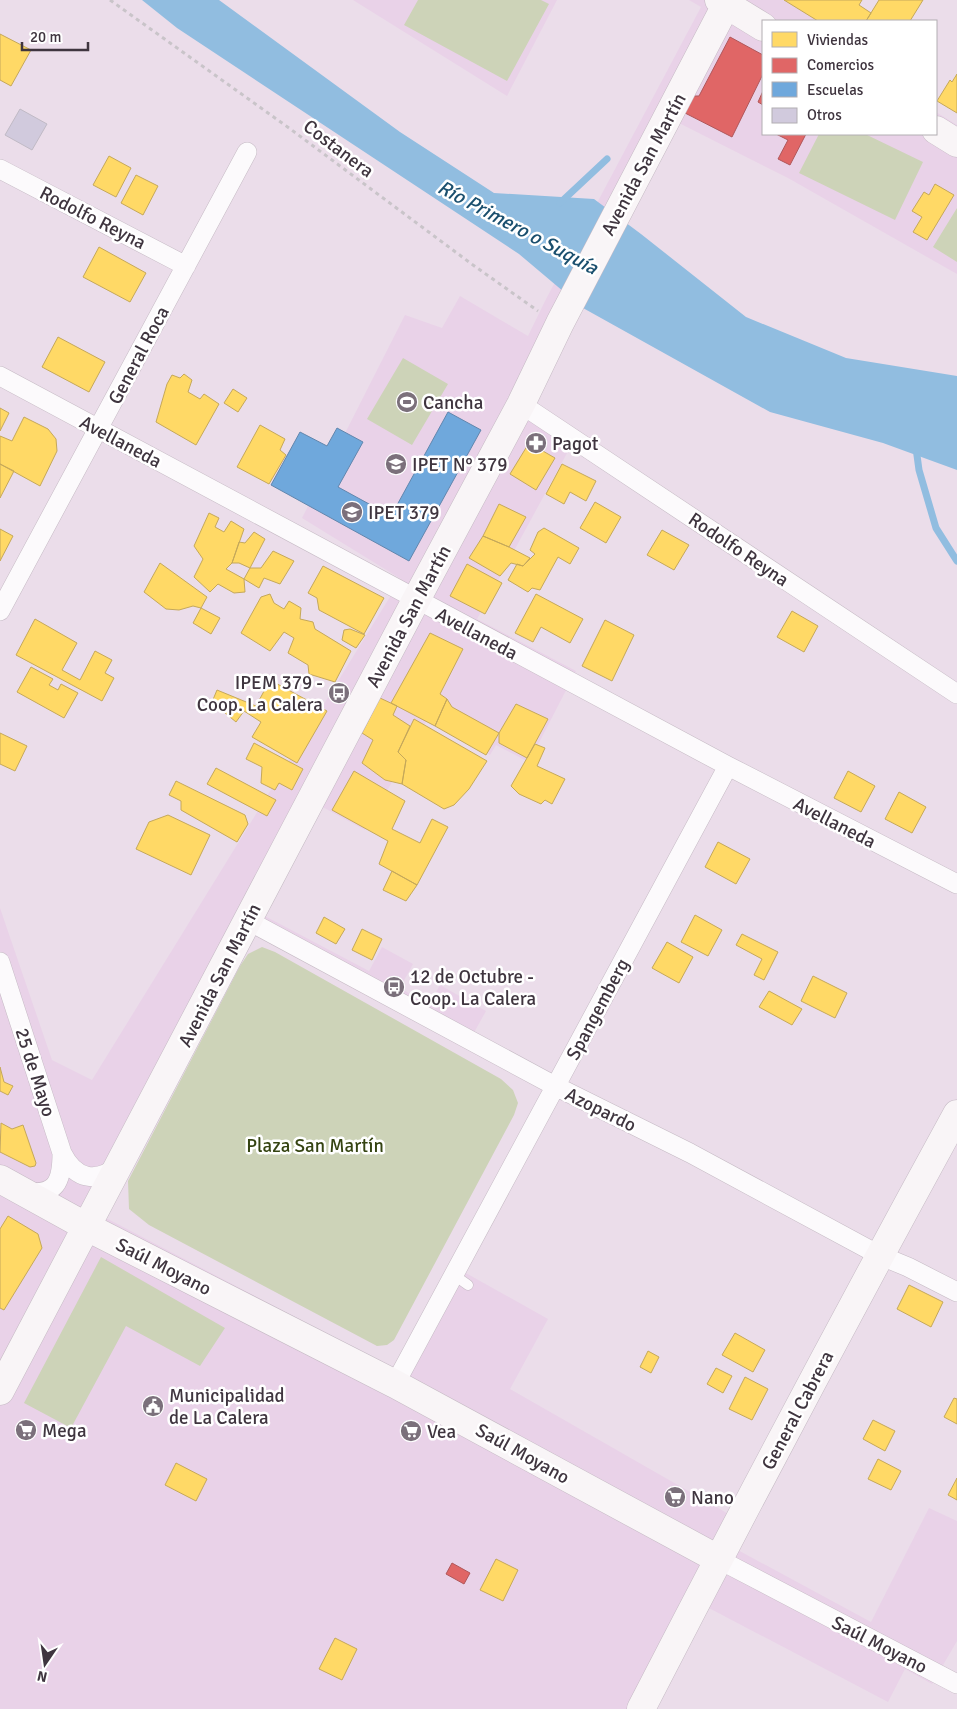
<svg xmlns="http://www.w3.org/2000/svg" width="957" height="1709" font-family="Signika,sans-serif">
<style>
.built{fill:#e9d2e8}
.green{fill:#cdd3b8}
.water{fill:#91bde0}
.homes{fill:#ffd966;stroke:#c5a85a}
.shops{fill:#e06666;stroke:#b0575a}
.schools{fill:#6fa8dc;stroke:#6186ad}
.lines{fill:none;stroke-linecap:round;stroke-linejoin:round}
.stream{stroke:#91bde0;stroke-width:7}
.building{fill:#d1cadd;stroke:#c0bac5}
.lane-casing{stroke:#c5bac4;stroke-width:11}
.street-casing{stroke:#c5bac4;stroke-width:20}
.secondary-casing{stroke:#c5bac4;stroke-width:29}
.path{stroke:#c9c4c9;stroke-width:3;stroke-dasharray:4 4;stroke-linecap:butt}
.lane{stroke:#fcfafc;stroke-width:10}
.street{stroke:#fcfafc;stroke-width:19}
.secondary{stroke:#f9f5f7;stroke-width:28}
.labels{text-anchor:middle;stroke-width:5;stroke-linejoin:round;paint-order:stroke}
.street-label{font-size:19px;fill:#3f353f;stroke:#fff}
.poi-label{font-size:19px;fill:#3f353f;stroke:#fff;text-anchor:start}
.park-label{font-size:19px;fill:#354412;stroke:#fff}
.water-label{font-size:20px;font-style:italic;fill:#1a4f6e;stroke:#fff}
</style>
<rect width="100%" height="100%" fill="#ebddea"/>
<!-- built -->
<path class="built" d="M353 0H557L507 96Z
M689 0H826L814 21H763V134H936V112L957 125V274L788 178 675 121 531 399 579 431 477 619 576 671 529 762 496 745 490 755 428 718 365 830 317 804 259 913 369 971 382 947 413 964 400 988 429 1005 440 985 486 1011 466 1047 250 928 104 1217 408 1376 464 1272 548 1319 510 1389 746 1524 734 1548 871 1622 929 1508 957 1521V1641L932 1684 905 1669 888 1702 707 1607 657 1709H0V908L52 1060 92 1080 401 579 302 518 405 315 442 328 460 296 528 336 545 301 701 7Z"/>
<!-- green -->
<path class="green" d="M418 0H541L549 4 507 81 404 25Z
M819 134H865L923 162 895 220 799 173Z
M957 208V262L933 247Z
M403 358 448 384 412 445 367 419Z
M262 947 275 952 501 1079 513 1090 518 1103 514 1115 394 1340 387 1345 377 1346 149 1225 129 1209 128 1181 240 966 248 954Z
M101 1257 225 1328 200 1366 126 1326 71 1428 24 1403Z"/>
<!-- water -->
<path class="water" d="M142 0H219L400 132 494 193 594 199 641 234 746 317 846 358 957 376V470L883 443 770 412 583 308 519 254 177 28Z"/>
<!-- homes -->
<path class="homes" d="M784 0H862L859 5 871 13 866 21H818Z
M879 0H923L910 21H866Z
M0 34 31 50 11 86 0 80Z
M957 74V113L937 101 950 80 952 82Z
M109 156 131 168 116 197 93 185Z
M136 175 158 186 143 215 121 203Z
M935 184 954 195 927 240 913 232 922 217 912 211 924 192 929 195Z
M99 247 146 273 130 302 83 277Z
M58 337 105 362 89 392 42 367Z
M184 374 192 380 188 392 200 399 204 394 219 404 196 445 156 422 167 384 172 375 180 378Z
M233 389 247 398 238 412 224 403Z
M0 408 9 413 0 431Z
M24 417 48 429 56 439 57 451 40 486 0 464V436L12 441Z
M260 425 285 439 280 450 286 455 269 484 237 467Z
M529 443 555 458 536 490 510 474Z
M0 464 14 471 0 498Z
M562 464 596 481 586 501 570 492 564 504 546 494Z
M595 502 621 517 606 543 580 528Z
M499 504 526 517 509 547 483 536Z
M209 513 219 518 215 527 224 532 231 521 244 529 232 563 226 569 244 579 245 592 234 593 218 584 210 592 194 577 203 559 194 546Z
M544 528 579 548 570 564 558 557 540 590 532 588 528 592 508 580 517 564 523 566 535 554 530 550 538 532Z
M0 529 13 536 0 561Z
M662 530 689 545 674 570 647 555Z
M254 532 265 539 250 568 239 563H232L239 542 245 543Z
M483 536 509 547 530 558 523 566 511 563 500 576 469 558Z
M273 551 294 561 280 584 264 578 259 588 244 579 250 568H261Z
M160 563 207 597 201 608 193 606 179 610 166 609 144 592Z
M467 564 502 583 485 614 450 596Z
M323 566 384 598 364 634 319 610 317 598 308 593Z
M270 594 274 603 284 609 289 601 301 608 300 619 313 622 315 629 351 651 335 682 309 674 308 665 288 653 294 638 284 632 270 651 241 633 261 597Z
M536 594 583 619 570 643 541 627 533 642 515 633Z
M201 608 220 618 211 634 193 623Z
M792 611 818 626 804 652 777 637Z
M35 619 77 643 62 670 80 680 95 651 112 660 105 673 114 678 102 701 16 655Z
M605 620 634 635 612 681 582 666Z
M350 629 365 635 356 648 342 640 344 630Z
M430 633 463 649 440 694 447 699 435 726 391 703Z
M31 667 53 679 49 685 58 690 61 684 78 693 64 718 17 692Z
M270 680 327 711 297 763 252 737 261 722 244 711 236 722 212 702 217 690 256 706Z
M380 698 397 706 393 715 410 726 398 752 406 760 402 784 385 780 362 763 373 740 362 733Z
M447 699 452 707 499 733 486 755 435 726Z
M516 704 548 719 527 758 499 743V733Z
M414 719 487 761 469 789 454 805 444 809 402 784 406 760 398 752Z
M0 733 27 746 15 771 0 764Z
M254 743 303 769 292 790 279 783 275 790 261 783 262 767 246 759Z
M535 744 545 748 537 766 565 779 552 804 545 800 541 804 519 794 511 786Z
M216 768 276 800 267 816 207 784Z
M354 771 405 801 392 829 420 843 432 819 448 827 417 885 379 864 388 841 332 810Z
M848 771 875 786 861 812 834 798Z
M176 781 245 815 248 824 237 842 181 810V801L169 795Z
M899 792 926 807 912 833 885 819Z
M168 815 210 835 191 875 136 849 149 822Z
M718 842 750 859 736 884 705 867Z
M392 871 417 885 406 901 383 890Z
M695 915 722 930 708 956 681 942Z
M324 917 345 929 336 944 316 933Z
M362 929 382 939 372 960 352 950Z
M742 934 778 952 764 980 754 975 762 959 736 945Z
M667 942 693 957 679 983 652 968Z
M813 976 847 993 835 1018 801 1001Z
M769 991 802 1009 792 1025 759 1007Z
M0 1067 4 1082 13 1086 8 1095 0 1091Z
M1 1123 12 1129 23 1125 36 1163 35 1166 30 1167 0 1152Z
M8 1216 38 1234 42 1248 4 1310 0 1308V1229Z
M909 1285 943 1302 931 1327 897 1309Z
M735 1333 765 1350 753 1372 722 1355Z
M648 1351 659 1357 651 1373 640 1367Z
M716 1368 732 1376 723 1393 707 1384Z
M745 1377 768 1389 752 1420 729 1409Z
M954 1398 957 1399V1424L944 1417Z
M873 1420 895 1431 885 1451 863 1439Z
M878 1459 901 1471 891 1490 868 1479Z
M176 1463 207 1479 196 1501 165 1485Z
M957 1478V1500L948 1495Z
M496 1559 518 1570 503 1601 480 1590Z
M335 1638 357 1649 342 1680 319 1669Z"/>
<!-- shops -->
<path class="shops" d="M730 37 763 55V74L732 137 685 113 693 96H699Z
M763 91V105L758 102Z
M776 134H806L790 165 778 159 788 140Z
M452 1563 470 1573 464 1584 446 1574Z"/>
<!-- schools -->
<path class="schools" d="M448 412 481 430 409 561 271 485 300 432 327 446 337 428 363 442 338 487 391 516Z"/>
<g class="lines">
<!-- stream -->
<path class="stream" d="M560 203 607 159
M916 448 919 470 936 528 957 561"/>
</g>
<!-- building -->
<path class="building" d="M20 109 47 124 32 150 5 135Z"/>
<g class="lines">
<!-- lane casing -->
<g class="lane-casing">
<path id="lane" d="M454 1275 468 1285"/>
</g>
<!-- street casing -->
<g class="street-casing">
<path id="street" d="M0 169 186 266
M0 376 728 766 957 884
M521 404 957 694
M0 611 247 152
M247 920 555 1086 690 1153 879 1255 908 1267 957 1292
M0 962 62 1153C76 1181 97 1183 120 1165
M25 1192C56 1196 62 1182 62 1153
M395 1384 728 766
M718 1559 957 1684"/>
</g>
<!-- secondary casing -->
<g class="secondary-casing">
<path id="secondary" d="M719 0 763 27
M936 130 957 143
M0 1179 87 1227 395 1384 718 1559
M0 1391 416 600 521 404 560 323 726 5 727 0
M641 1709C744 1509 849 1311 957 1114"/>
</g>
<!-- path -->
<path class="path" d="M110 0 289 128 473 265 538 311"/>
<!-- lane -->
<use href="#lane" class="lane"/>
<!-- street -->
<use href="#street" class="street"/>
<!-- secondary -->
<use href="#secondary" class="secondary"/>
</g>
<!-- icons -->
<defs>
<g id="stadium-disc" transform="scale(1.125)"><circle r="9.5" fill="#7b707b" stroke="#fff"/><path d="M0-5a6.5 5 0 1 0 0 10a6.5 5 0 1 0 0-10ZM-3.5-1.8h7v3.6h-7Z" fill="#fff"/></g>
<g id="pharmacy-disc" transform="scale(1.125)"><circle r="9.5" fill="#7b707b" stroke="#fff"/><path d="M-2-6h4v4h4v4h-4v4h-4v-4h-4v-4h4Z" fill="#fff"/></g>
<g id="school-disc" transform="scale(1.125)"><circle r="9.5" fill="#7b707b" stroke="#fff"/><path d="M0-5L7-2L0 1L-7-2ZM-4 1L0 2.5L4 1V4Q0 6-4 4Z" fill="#fff"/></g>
<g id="bus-disc" transform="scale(1.125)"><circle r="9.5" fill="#7b707b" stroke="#fff"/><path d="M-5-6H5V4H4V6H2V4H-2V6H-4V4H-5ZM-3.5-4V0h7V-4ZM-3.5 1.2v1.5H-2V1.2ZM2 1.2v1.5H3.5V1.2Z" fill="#fff"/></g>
<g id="civic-disc" transform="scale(1.125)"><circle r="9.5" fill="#7b707b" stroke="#fff"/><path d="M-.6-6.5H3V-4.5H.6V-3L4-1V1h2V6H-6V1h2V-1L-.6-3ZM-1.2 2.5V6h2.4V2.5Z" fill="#fff"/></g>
<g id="supermarket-disc" transform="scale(1.125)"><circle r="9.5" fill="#7b707b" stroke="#fff"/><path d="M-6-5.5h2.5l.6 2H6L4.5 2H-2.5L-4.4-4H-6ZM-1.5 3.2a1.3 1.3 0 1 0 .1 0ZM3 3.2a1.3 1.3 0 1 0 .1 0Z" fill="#fff"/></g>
</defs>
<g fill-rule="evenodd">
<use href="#stadium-disc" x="407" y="402"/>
<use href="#pharmacy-disc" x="536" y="443"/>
<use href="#school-disc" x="396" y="464"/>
<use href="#school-disc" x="352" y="512"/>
<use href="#bus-disc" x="339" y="693"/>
<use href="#bus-disc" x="394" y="987"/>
<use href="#civic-disc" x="153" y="1406"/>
<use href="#supermarket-disc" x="26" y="1430"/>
<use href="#supermarket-disc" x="411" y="1431"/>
<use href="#supermarket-disc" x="675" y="1497"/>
</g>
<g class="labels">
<!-- street labels -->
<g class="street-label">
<text transform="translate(339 148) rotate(37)" y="7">Costanera</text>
<text transform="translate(643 164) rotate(-62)" y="7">Avenida San Martín</text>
<text transform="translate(93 217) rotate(27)" y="7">Rodolfo Reyna</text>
<text transform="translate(138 355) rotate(-62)" y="7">General Roca</text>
<text transform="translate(121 441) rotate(28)" y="7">Avellaneda</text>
<text transform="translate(739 549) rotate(34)" y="7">Rodolfo Reyna</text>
<text transform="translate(408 616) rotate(-62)" y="7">Avenida San Martín</text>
<text transform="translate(477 633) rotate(28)" y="7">Avellaneda</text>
<text transform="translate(835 822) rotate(27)" y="7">Avellaneda</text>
<text transform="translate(219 975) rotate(-63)" y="7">Avenida San Martín</text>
<text transform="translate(597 1009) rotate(-62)" y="7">Spangemberg</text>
<text transform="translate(36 1072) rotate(72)" y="7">25 de Mayo</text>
<text transform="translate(601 1109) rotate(26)" y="7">Azopardo</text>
<text transform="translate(164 1266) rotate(27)" y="7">Saúl Moyano</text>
<text transform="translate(797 1410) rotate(-62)" y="7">General Cabrera</text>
<text transform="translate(523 1453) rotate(29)" y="7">Saúl Moyano</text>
<text transform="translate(880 1644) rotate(27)" y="7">Saúl Moyano</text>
</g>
<!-- poi labels -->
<g class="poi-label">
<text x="423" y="409">Cancha</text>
<text x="552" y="450">Pagot</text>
<text x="412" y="471">IPET N° 379</text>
<text x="368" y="519">IPET 379</text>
<text x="323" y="689" text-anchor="end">IPEM 379 -<tspan x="323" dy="22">Coop. La Calera</tspan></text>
<text x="410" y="983">12 de Octubre -<tspan x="410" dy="22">Coop. La Calera</tspan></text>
<text x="169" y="1402">Municipalidad<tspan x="169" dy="22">de La Calera</tspan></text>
<text x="42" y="1437">Mega</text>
<text x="427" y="1438">Vea</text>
<text x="691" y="1504">Nano</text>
</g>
<!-- park labels -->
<g class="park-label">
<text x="315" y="1152">Plaza San Martín</text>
</g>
<!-- water labels -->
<g class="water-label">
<text transform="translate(518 227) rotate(28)" y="7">Río Primero o Suquía</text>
</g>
</g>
<!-- legend -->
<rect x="762" y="20" width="175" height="115" fill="#ffffff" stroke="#b2aeb2"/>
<rect x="772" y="32" width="25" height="15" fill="#ffd966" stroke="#b2aeb2"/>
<text x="807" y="45" font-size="15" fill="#3f353f">Viviendas</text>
<rect x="772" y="58" width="25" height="15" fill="#e06666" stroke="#b2aeb2"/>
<text x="807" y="70" font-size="15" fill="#3f353f">Comercios</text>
<rect x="772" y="82" width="25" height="15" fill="#6fa8dc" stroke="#b2aeb2"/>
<text x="807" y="95" font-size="15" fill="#3f353f">Escuelas</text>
<rect x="772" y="108" width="25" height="15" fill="#d1cadd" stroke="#b2aeb2"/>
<text x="807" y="120" font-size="15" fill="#3f353f">Otros</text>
<!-- north arrow -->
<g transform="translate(45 1664) rotate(193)" stroke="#ffffff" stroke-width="4" paint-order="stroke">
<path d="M0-4L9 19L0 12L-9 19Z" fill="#3f353f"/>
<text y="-8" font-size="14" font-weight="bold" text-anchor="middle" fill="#3f353f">N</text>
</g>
<!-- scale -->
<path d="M22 42v8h66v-8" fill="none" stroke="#3f353f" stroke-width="2.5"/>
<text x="30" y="42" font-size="15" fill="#3f353f" stroke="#ffffff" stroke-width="4" paint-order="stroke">20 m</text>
</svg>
